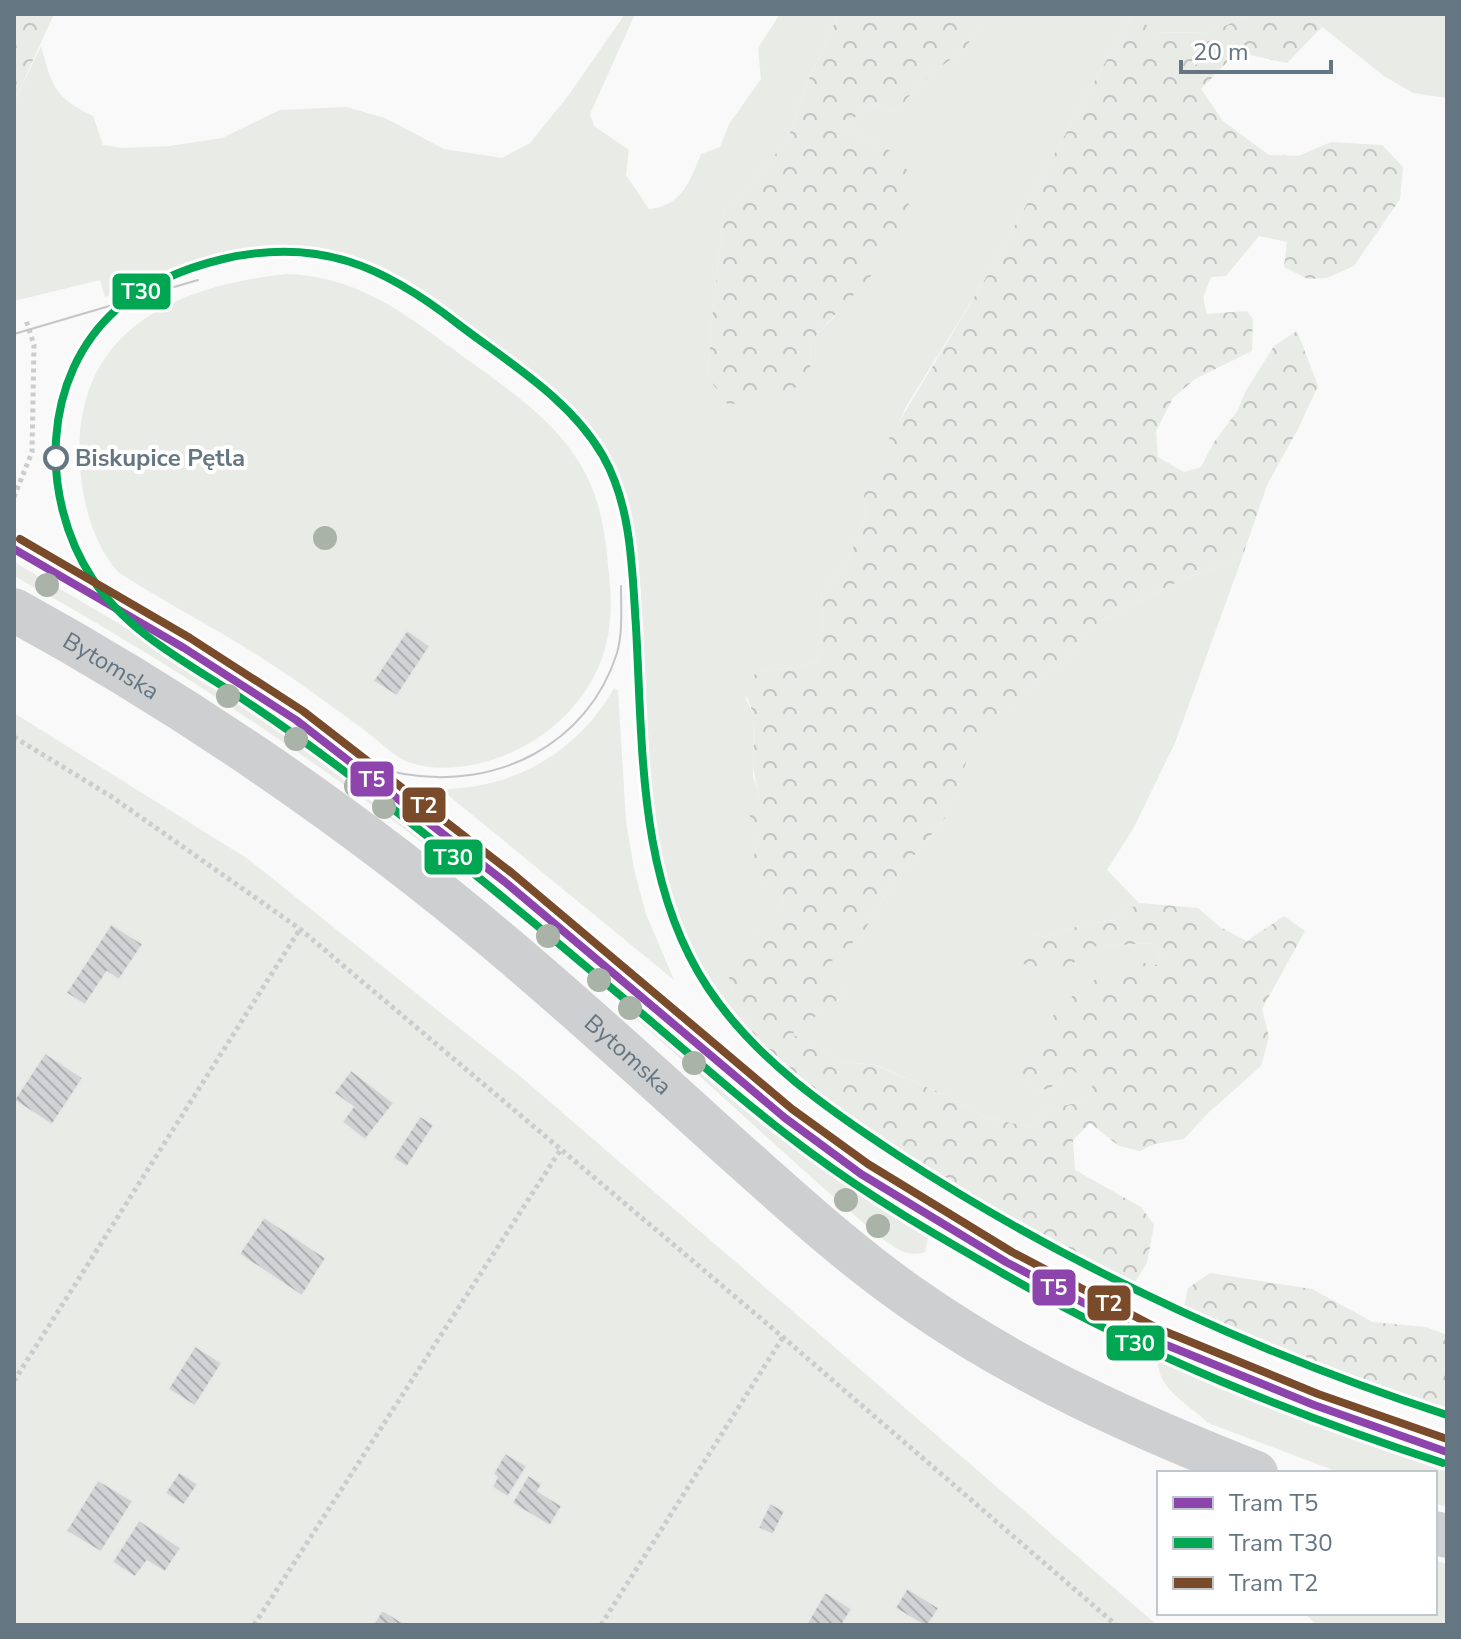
<svg xmlns="http://www.w3.org/2000/svg" width="1461" height="1639" font-family="'Nunito Sans',sans-serif">
<style>
.green{fill:#e8ebe6}
.forest{fill:url(#forest-crowns)}
.building{fill:url(#building-back-hatch);stroke:#e8e8e8;stroke-width:2}
.lines{fill:none;stroke-linecap:round;stroke-linejoin:round}
.path{stroke:#cbcccd;stroke-width:5;stroke-dasharray:4 4;stroke-linecap:butt}
.tertiary{stroke:#cecfd0;stroke-width:44}
.tram{stroke:#c3c5c6;stroke-width:2}
.tram-1-casing{stroke:#fff;stroke-width:14}
.tram-2-casing{stroke:#fff;stroke-width:14}
.tram-3-casing{stroke:#fff;stroke-width:14}
.tram-1{stroke:#8e44ad;stroke-width:8}
.tram-2{stroke:#00a651;stroke-width:8}
.tram-3{stroke:#7a4b2a;stroke-width:8}
.tree{fill:#a9b3a7}
.stop-dot{fill:#fff;stroke:#657683;stroke-width:4}
.labels{text-anchor:middle;stroke-width:8;stroke-linejoin:round;paint-order:stroke}
.stop-label{font-size:24px;font-weight:bold;fill:#657683;stroke:#fff;text-anchor:start}
.street-label{font-size:24px;fill:#657683;stroke:#fff}
.line-badge{stroke:#fff;stroke-width:3}
.badge-label{font-size:22px;text-anchor:middle;font-weight:bold;fill:#fff}
</style>
<defs>
<pattern id="forest-crowns" width="20" height="18" patternUnits="userSpaceOnUse" patternTransform="scale(2)"><rect width="20" height="18" fill="#e8ebe6"/><path d="M2 6a3 3 0 1 1 6 0M12 15a3 3 0 1 1 6 0" fill="none" stroke="#c0c3c0"/></pattern>
<pattern id="building-back-hatch" width="6" height="6" patternUnits="userSpaceOnUse" patternTransform="scale(2)"><rect width="6" height="6" fill="#d0d2d3"/><path d="M-1 5l2 2M0 0l6 6M5-1l2 2" fill="none" stroke="#acafb1"/></pattern>
</defs>
<rect width="100%" height="100%" fill="#f9f9f9"/>
<!-- green -->
<path class="green" d="M625 14H635L590 114 594 126 629 150 626 175 649 209C682 206 690 181 701 154L720 147 729 124 761 79 758 48 780 14H839L803 92 788 139 744 193 724 210 712 320 708 377 810 372 811 341 836 315 889 150 844 129 868 103 897 111 919 84 965 48 988 14H1132L987 276 907 405 864 495 866 513 847 564 821 594 824 622 817 661 797 668 759 671 746 698 754 717 753 777 760 794 750 813 758 843 751 868 764 887 783 897 776 918 755 934 732 989C740 1002 740 1013 738 1028 708 990 682 949 666 903 650 852 648 800 644 747 641 701 638 655 634 609 630 555 629 498 599 451 565 399 509 363 460 326 419 294 375 263 322 253 255 241 168 274 105 297L100 280 14 301V102L41 46C52 86 54 97 93 116L103 145 123 148 170 146 222 138 280 110 346 107 385 118 444 149 502 158 530 143 568 96Z
M1138 14H1252L1211 32 1151 33Z
M1306 14H1447V98L1413 93 1384 76Z
M287 274C354 276 402 311 453 349 503 386 565 424 590 483 601 508 606 538 608 565 610 583 612 602 610 619 606 683 559 736 500 757 474 767 438 772 411 763 395 758 380 742 367 732 334 708 302 684 268 662 220 630 167 604 118 572 93 544 82 501 80 464 72 332 172 286 287 274Z
M1242 558 1175 743 1133 829 1107 870 1139 903 1113 920 1076 927 1044 937 1020 932 1087 947 1152 943 1161 956 1156 965 1026 1087 1048 1090 1071 1070 1094 1080 1086 1101 1048 1109 1029 1127 984 1117 950 1097 876 1065 842 1062 791 1034 844 995 831 960 861 936 895 879 945 818 973 742 1058 665 1097 623 1183 579Z
M14 562 212 678 327 757 565 946 692 1054 822 1159 908 1212 922 1225 928 1238 925 1252C905 1259 892 1245 876 1234 763 1137 656 1032 541 937 378 802 200 678 14 576Z
M614 688 618 690 626 821 634 869 646 914 674 980 443 791 444 789C515 788 579 751 614 688Z
M14 713 248 859 521 1077 1157 1625H14Z
M1170 1358C1259 1401 1353 1438 1447 1469V1507L1435 1504V1473H1341L1208 1423C1189 1404 1157 1390 1158 1360Z
M1435 1560 1447 1564V1625H1317L1304 1613H1435Z"/>
<!-- forest -->
<path class="forest" d="M14 14H54L14 102Z
M839 14 988 15 965 48 919 84 897 111 868 103 844 129 889 150 910 173 908 217 880 266 811 341 810 372 793 390 728 405 708 377 712 320 724 210 744 193 788 139 803 92Z
M1132 14 1140 16 1152 33 1211 32 1252 14H1306L1322 27 1287 63 1237 52 1201 89 1223 121 1269 155 1298 156 1331 142 1382 145 1403 167 1400 199 1354 266 1327 278 1308 279 1284 267 1287 242 1259 236 1226 276 1211 277 1203 298 1207 314 1247 311 1253 319 1252 351 1195 379 1173 398 1156 431 1158 457 1184 472 1201 467 1214 442 1238 410 1245 392 1274 346 1297 331 1318 386 1298 429 1267 485 1242 558 1183 579 1097 623 1058 665 974 742 945 818 895 879 861 936 832 960 844 995 792 1034 842 1062 875 1065 950 1097 984 1117 1029 1127 1048 1109 1086 1101 1094 1081 1071 1070 1048 1090 1026 1087 1021 1070 1048 1021 1080 988 1130 960 1156 965 1161 956 1152 943 1087 947 1061 978 1036 972 1015 958 1020 932 1044 937 1076 927 1113 920 1139 903 1198 908 1220 927 1247 941 1284 916 1305 931 1262 1009 1269 1037 1261 1066 1207 1114 1184 1139 1154 1144 1140 1151 1119 1146 1090 1123 1073 1140 1075 1170 1141 1207 1154 1225 1147 1263 1130 1290C991 1216 848 1143 738 1028 741 1005 735 999 729 978 736 962 744 945 756 933 772 917 775 921 783 898L764 887 750 868 758 843 749 813 760 794C748 761 756 753 754 722 753 709 746 697 744 684L759 671 797 668 817 661 824 622 821 594 847 564 866 513 864 495 885 445 987 276Z
M1210 1273 1312 1289 1373 1322 1426 1327 1447 1335V1411L1325 1376 1244 1345 1182 1316 1188 1288Z"/>
<!-- building -->
<path class="building" d="M407 630 430 646 397 696 373 681Z
M111 924 143 944 119 980 107 972 85 1005 66 993Z
M45 1053 83 1078 52 1125 14 1100Z
M351 1070 394 1103 365 1140 342 1122 353 1107 334 1093Z
M420 1116 434 1125 407 1167 393 1158Z
M264 1217 326 1258 302 1296 239 1254Z
M195 1346 222 1363 195 1406 168 1389Z
M505 1453 527 1466 508 1497 492 1487 497 1477 493 1474Z
M179 1472 198 1484 184 1505 165 1493Z
M528 1475 542 1484 538 1491 562 1506 550 1526 512 1503Z
M98 1480 133 1501 101 1552 66 1531Z
M770 1503 785 1511 773 1535 758 1528Z
M139 1520 181 1548 165 1572 147 1561 135 1577 112 1562Z
M907 1588 939 1608 928 1625H923L895 1608Z
M825 1592 852 1609 842 1625H806Z
M382 1610 407 1625H373Z"/>
<g class="lines">
<!-- path -->
<path class="path" d="M14 497 32 452 34 345 26 320
M14 737 112 797 300 929 764 1321 1116 1625
M14 1381 300 929
M254 1625 561 1149
M601 1625 783 1337"/>
<!-- tertiary -->
<g class="tertiary">
<path id="s1" d="M14 610C184 703 358 822 505 947 581 1011 654 1078 728 1145 789 1199 849 1255 916 1301 1022 1375 1137 1426 1256 1473"/>
<path d="M1435 1533 1447 1536"/>
</g>
<!-- tram -->
<path class="tram" d="M14 334 198 280
M296 720C328 742 365 767 404 774 496 790 588 745 617 653 623 632 621 608 621 586"/>
<!-- tram-1 casing -->
<g class="tram-1-casing">
<path id="tram-1" d="M14 549 184 648 296 720 505 882 785 1118 861 1174 1006 1262 1154 1340 1314 1405 1447 1452"/>
</g>
<!-- tram-2 casing -->
<g class="tram-2-casing">
<path id="tram-2" d="M1443 1463C1293 1414 1148 1357 1011 1278 943 1239 874 1200 811 1153 743 1103 680 1045 615 991 530 919 444 848 356 780 319 752 282 725 244 700 190 664 128 634 92 578 39 497 41 376 117 309 147 284 185 268 223 259 319 237 384 266 458 324 509 363 570 399 603 456 632 507 632 570 636 627 643 749 638 883 708 988 755 1059 829 1110 899 1156 1070 1267 1253 1352 1447 1415"/>
</g>
<!-- tram-3 casing -->
<g class="tram-3-casing">
<path id="tram-3" d="M20 539 190 638 303 711 512 873 792 1109 868 1164 1012 1252 1159 1329 1318 1394 1447 1439"/>
</g>
<!-- tram-1 -->
<use href="#tram-1" class="tram-1"/>
<!-- tram-2 -->
<use href="#tram-2" class="tram-2"/>
<!-- tram-3 -->
<use href="#tram-3" class="tram-3"/>
</g>
<!-- trees -->
<g class="tree">
<circle cx="325" cy="538" r="12"/>
<circle cx="47" cy="585" r="12"/>
<circle cx="228" cy="696" r="12"/>
<circle cx="296" cy="739" r="12"/>
<circle cx="356" cy="786" r="12"/>
<circle cx="384" cy="807" r="12"/>
<circle cx="548" cy="936" r="12"/>
<circle cx="599" cy="980" r="12"/>
<circle cx="630" cy="1008" r="12"/>
<circle cx="694" cy="1063" r="12"/>
<circle cx="846" cy="1200" r="12"/>
<circle cx="878" cy="1226" r="12"/>
</g>
<!-- markers -->
<circle class="stop-dot" cx="56" cy="458" r="11"/>
<g class="labels">
<!-- stop labels -->
<g class="stop-label">
<text x="75" y="466">Biskupice Pętla</text>
</g>
<!-- street labels -->
<g class="street-label">
<text dy="8" stroke="none"><textPath href="#s1" startOffset="112">Bytomska</textPath></text>
<text dy="8" stroke="none"><textPath href="#s1" startOffset="760">Bytomska</textPath></text>
</g>
</g>
<g class="line-badge">
<rect x="111" y="272" width="61" height="39" rx="8" fill="#00a651"/>
<rect x="349" y="760" width="46" height="38" rx="8" fill="#8e44ad"/>
<rect x="401" y="786" width="46" height="38" rx="8" fill="#7a4b2a"/>
<rect x="423" y="838" width="61" height="38" rx="8" fill="#00a651"/>
<rect x="1031" y="1268" width="46" height="39" rx="8" fill="#8e44ad"/>
<rect x="1086" y="1284" width="46" height="38" rx="8" fill="#7a4b2a"/>
<rect x="1105" y="1324" width="61" height="38" rx="8" fill="#00a651"/>
</g>
<g class="badge-label">
<text x="141" y="299">T30</text>
<text x="372" y="787">T5</text>
<text x="424" y="813">T2</text>
<text x="453" y="865">T30</text>
<text x="1054" y="1295">T5</text>
<text x="1109" y="1311">T2</text>
<text x="1135" y="1351">T30</text>
</g>
<!-- border -->
<rect width="1461" height="1639" fill="none" stroke="#657683" stroke-width="32"/>
<!-- legend -->
<rect x="1157" y="1471" width="280" height="144" fill="#ffffff" stroke="#c1c8cd" stroke-width="2"/>
<rect x="1173" y="1497" width="40" height="12" fill="#8e44ad" stroke="#c1c8cd" stroke-width="2"/>
<text x="1229" y="1511" font-size="24" fill="#657683">Tram T5</text>
<rect x="1173" y="1537" width="40" height="12" fill="#00a651" stroke="#c1c8cd" stroke-width="2"/>
<text x="1229" y="1551" font-size="24" fill="#657683">Tram T30</text>
<rect x="1173" y="1577" width="40" height="12" fill="#7a4b2a" stroke="#c1c8cd" stroke-width="2"/>
<text x="1229" y="1591" font-size="24" fill="#657683">Tram T2</text>
<!-- scale -->
<path d="M1181 60v12h150v-12" fill="none" stroke="#657683" stroke-width="4"/>
<text x="1193" y="60" font-size="24" fill="#657683" stroke="#ffffff" stroke-width="6" paint-order="stroke">20 m</text>
</svg>
